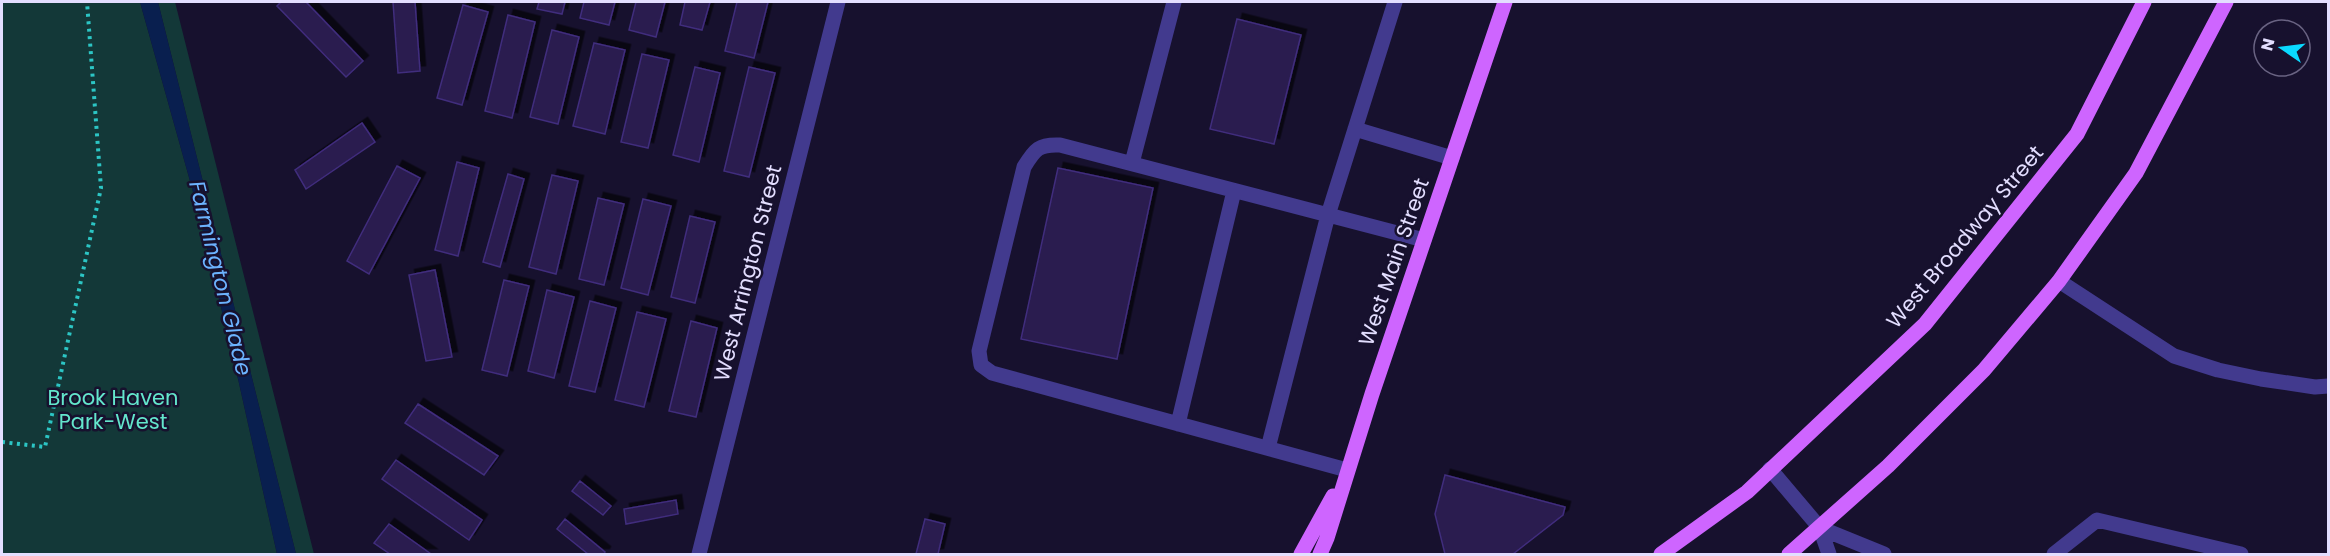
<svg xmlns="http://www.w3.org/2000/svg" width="2330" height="556" font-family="Poppins,sans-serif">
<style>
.green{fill:#133838}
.water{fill:#091f4f}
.building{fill:#291c50;stroke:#412d7d;stroke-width:1.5;filter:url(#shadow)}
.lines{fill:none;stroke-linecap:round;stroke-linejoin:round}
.path{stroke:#2cc5c4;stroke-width:4;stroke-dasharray:3 4.5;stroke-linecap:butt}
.minor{stroke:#423a8e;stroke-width:15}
.major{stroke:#ce65ff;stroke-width:15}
.labels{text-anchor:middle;stroke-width:5;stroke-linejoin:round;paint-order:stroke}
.street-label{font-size:21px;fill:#e3deff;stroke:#17112e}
.park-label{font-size:21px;fill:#63e6cc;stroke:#17112e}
.water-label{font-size:22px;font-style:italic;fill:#6cb3ff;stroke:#17112e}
</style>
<defs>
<filter id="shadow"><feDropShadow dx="5.5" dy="-5.5" stdDeviation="0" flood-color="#0009"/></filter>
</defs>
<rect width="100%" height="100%" fill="#17112e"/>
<!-- green -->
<path class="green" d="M2 2H140L197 206 239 383 277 554H2Z
M158 2H175L314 554H296Z"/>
<!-- water -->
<path class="water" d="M140 2H158L296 554H277L239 383 197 206Z"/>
<!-- building -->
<path class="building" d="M281 2H306L363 61 346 77 277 6Z
M393 2H415L420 71 398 73Z
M539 2H565L562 14 537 9Z
M584 2H615L609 25 580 18Z
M636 2H665L656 37 629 30Z
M685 2H710L702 30 680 25Z
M737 2H768L754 58 725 51Z
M463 5 488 12 462 105 437 98Z
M508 15 535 22 512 118 485 111Z
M1237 19 1301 35 1274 144 1210 129Z
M552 30 579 37 558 124 530 117Z
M594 43 625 50 605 134 573 126Z
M642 54 669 60 648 148 621 142Z
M695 67 720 73 699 162 673 155Z
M749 67 775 73 749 177 724 171Z
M362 123 375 142 306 189 295 170Z
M457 162 479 168 458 256 435 250Z
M397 166 420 178 369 274 347 261Z
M1058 168 1153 188 1117 359 1021 339Z
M508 174 524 179 500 267 483 262Z
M552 175 578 181 556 274 529 267Z
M598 198 624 204 604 285 579 279Z
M643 199 671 206 648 295 621 288Z
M690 216 715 222 695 303 671 297Z
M435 270 452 357 426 361 409 275Z
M504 280 529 286 507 376 482 370Z
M547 290 574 297 554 378 528 371Z
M590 301 616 308 595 392 569 386Z
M637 312 666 319 644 407 615 400Z
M691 321 717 328 696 417 669 411Z
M418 404 498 456 484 475 405 423Z
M396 460 482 520 469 540 382 479Z
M1445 475 1565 507 1563 515 1513 554H1445L1435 514Z
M580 481 611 506 603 515 572 491Z
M676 500 678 514 626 524 624 509Z
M565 519 605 552 604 554H588L557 529Z
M925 519 945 524 938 554H916Z
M389 524 431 554H390L374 543Z"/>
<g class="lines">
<!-- path -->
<path class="path" d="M2 442 45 447 101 188 87 2"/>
<!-- minor -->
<path class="minor" d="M1355 129 1452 158
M1132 163 1174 2
M2059 281 2174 356 2218 370 2261 379 2315 387 2328 386
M1178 424 1234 191
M1268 448 1328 215 1395 2
M1770 469 1820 528 1829 554
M1347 470 992 373 981 365 979 351 1024 167C1035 149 1039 144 1060 145L1424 240
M1820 528 1884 554
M699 554 838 2
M2054 554 2097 520 2241 554"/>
<!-- major -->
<path class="major" d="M1301 554 1333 496
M1320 554 1327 538 1372 394 1505 2
M1661 554 1747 492 1925 324 2077 134 2144 2
M1789 554 1888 466 1984 370 2059 281 2136 173 2226 2"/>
</g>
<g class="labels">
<!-- street labels -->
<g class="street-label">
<text transform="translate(1965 237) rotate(-50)" y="7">West Broadway Street</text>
<text transform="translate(1394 262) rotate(-71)" y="7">West Main Street</text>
<text transform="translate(748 273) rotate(-76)" y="7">West Arrington Street</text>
</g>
<!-- park labels -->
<g class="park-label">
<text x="113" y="405">Brook Haven<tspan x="113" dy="24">Park-West</tspan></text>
</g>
<!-- water labels -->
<g class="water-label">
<text transform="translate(221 278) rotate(76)" y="8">Farmington Glade</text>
</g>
</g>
<!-- border -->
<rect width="2330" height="556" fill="none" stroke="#e3deff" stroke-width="6"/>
<!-- north arrow -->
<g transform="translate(2282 48) rotate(284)"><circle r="28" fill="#17112e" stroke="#696382" stroke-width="1.5"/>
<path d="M0-4.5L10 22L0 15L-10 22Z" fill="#0ad9ff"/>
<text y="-9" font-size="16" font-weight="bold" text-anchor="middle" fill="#e3deff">N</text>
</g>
</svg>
